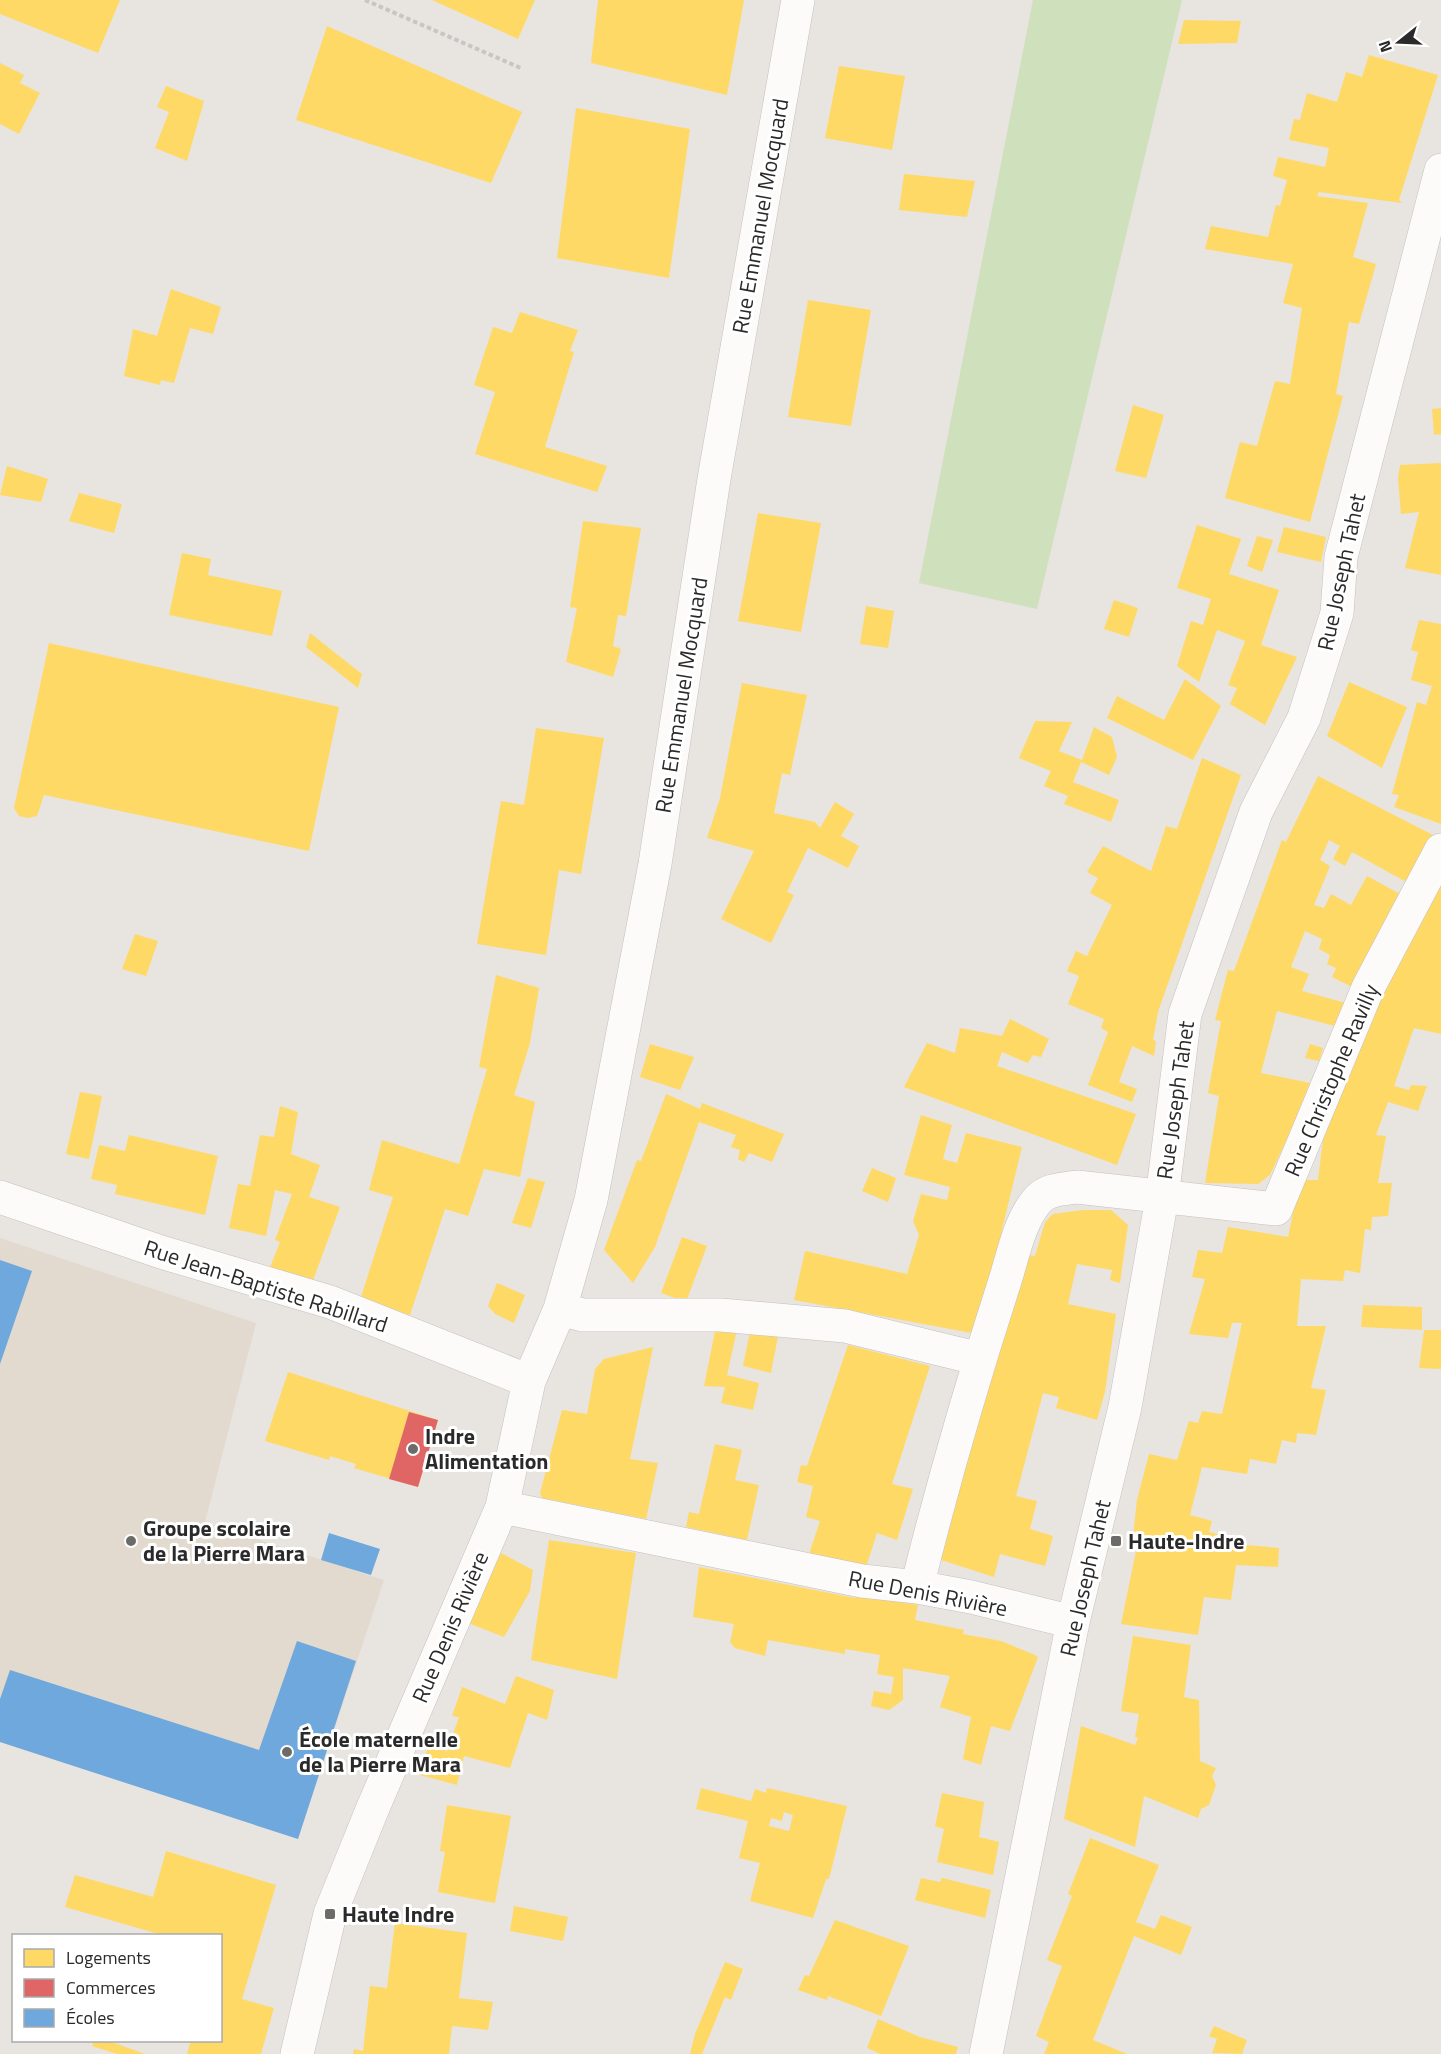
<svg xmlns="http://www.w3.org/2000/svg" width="1441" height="2054" font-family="'Titillium Web',sans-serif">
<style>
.education{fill:#e2dacf}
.green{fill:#cee0bc}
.homes{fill:#ffd966;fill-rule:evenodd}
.shops{fill:#e06666}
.schools{fill:#6fa8dc}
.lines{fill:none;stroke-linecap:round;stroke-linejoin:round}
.minor-casing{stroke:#c2c1c1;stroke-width:34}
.path{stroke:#c6c6c5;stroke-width:4;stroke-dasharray:4.5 3;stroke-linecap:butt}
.minor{stroke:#fcfbfa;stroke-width:33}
.poi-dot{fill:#6c6b6a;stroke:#fff;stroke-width:2}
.labels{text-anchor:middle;stroke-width:6;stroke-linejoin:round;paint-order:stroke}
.street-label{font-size:22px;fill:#2a2a2a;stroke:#fff}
.poi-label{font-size:22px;font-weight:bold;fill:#2a2a2a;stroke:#fff;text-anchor:start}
</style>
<rect width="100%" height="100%" fill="#e8e4e0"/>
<!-- education -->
<path class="education" d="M0 1238 256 1323 205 1522 384 1580 298 1839 0 1742Z"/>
<!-- green -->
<path class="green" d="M1033 0H1182L1037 609 919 583Z"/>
<!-- homes -->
<path class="homes" d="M0 0H120L98 53 0 14Z
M432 0H535L518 39Z
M598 0H744L727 95 591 63Z
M1184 20 1241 21 1237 43 1178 44Z
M327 26 522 112 491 183 296 120Z
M1369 55 1438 75 1399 200 1402 203 1319 192 1317 196 1368 203 1353 257 1376 264 1359 324 1349 322 1336 394 1343 396 1310 522 1225 498 1240 442 1257 446 1275 381 1290 384 1302 308 1283 303 1293 264 1205 249 1211 226 1268 237 1276 205 1280 206 1287 180 1273 176 1278 157 1325 167 1329 148 1289 140 1294 119 1300 120 1307 93 1337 102 1346 72 1362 77Z
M0 63 24 75 20 83 40 93 19 134 0 124Z
M839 66 905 76 892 150 825 138Z
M166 86 204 101 187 161 155 148 169 112 157 107Z
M576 108 690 129 669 278 557 258Z
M904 174 975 181 967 217 899 210Z
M171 289 221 307 213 334 190 328 174 383 161 380 160 385 124 376 133 329 157 336Z
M808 300 871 310 851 426 788 417Z
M520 312 578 330 570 351 574 352 545 447 607 466 597 492 475 454 495 392 474 385 493 327 512 333Z
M1133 405 1164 415 1146 478 1115 471Z
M1441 408V434L1434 435 1432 409Z
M1441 463V575L1405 568 1419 512 1401 514 1398 478 1400 465Z
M7 466 48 479 41 502 0 495Z
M79 493 122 504 114 533 69 521Z
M758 513 821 523 801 632 738 621Z
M583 521 641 528 626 616 618 615 613 646 621 649 613 677 566 662 577 608 570 607Z
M1197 525 1241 539 1229 574 1279 590 1261 645 1297 657 1265 725 1230 704 1237 688 1228 685 1245 641 1217 630 1199 682 1177 666 1191 621 1203 625 1211 599 1177 588Z
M1284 527 1326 537 1321 562 1277 552Z
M1257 536 1273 540 1262 572 1247 566Z
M182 553 211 559 208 575 282 591 272 636 169 615Z
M1114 600 1138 608 1129 637 1104 629Z
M866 606 894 611 888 648 860 644Z
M1419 620 1441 624V824L1394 807 1399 795 1392 794 1417 702 1426 705 1432 686 1411 680 1418 652 1411 650Z
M310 633 362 674 358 688 306 647Z
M49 643 339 707 309 851 44 795 37 816 28 818 19 816 14 808Z
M1185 679 1221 706 1193 760 1107 718 1117 696 1164 720Z
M1349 682 1407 707 1382 768 1327 736Z
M742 683 807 695 790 775 782 773 774 813 815 822 820 828 835 802 854 814 841 836 859 846 848 868 808 848 787 892 794 895 771 943 721 919 754 851 707 838 720 798Z
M1035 721 1072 722 1059 751 1082 760 1094 727 1112 737 1117 757 1109 775 1081 762 1073 782 1119 800 1111 822 1064 804 1068 796 1044 786 1051 771 1019 758Z
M536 728 604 738 581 874 559 870 546 955 477 944 501 801 524 805Z
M1202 758 1241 775 1158 1012 1153 1040 1156 1041 1154 1056 1132 1046 1119 1082 1137 1089 1132 1102 1088 1085 1108 1032 1101 1028 1104 1019 1068 1004 1079 976 1067 971 1076 951 1087 956 1112 905 1090 893 1098 878 1087 872 1103 846 1151 871 1166 826 1177 829Z
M1318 776 1433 835 1408 883 1352 852 1345 866 1333 859 1340 846 1329 840 1320 860 1330 866 1314 905 1324 908 1331 894 1351 905 1367 876 1402 895 1354 988 1332 977 1336 968 1327 964 1330 955 1319 949 1322 939 1305 931 1291 967 1309 974 1302 991 1346 1003 1335 1026 1277 1011 1261 1073 1310 1083 1297 1118 1270 1175 1258 1184 1205 1183 1219 1096 1208 1093 1221 1021 1215 1020 1228 970 1234 971 1282 840 1286 842Z
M1441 864V1034L1414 1028 1394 1086 1409 1090 1411 1085 1427 1086 1418 1111 1388 1102 1376 1135 1386 1136 1378 1183H1392L1388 1216 1372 1217 1371 1230 1365 1229 1360 1273 1345 1270 1343 1281 1301 1279 1297 1326H1326L1311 1388 1326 1390 1316 1435 1297 1433 1296 1443 1282 1440 1276 1464 1250 1459 1247 1474 1202 1467 1190 1515 1212 1521 1209 1532 1245 1541 1246 1545 1279 1548 1278 1567 1236 1565 1231 1600 1204 1597 1198 1635 1121 1624 1137 1546 1132 1544 1137 1500 1149 1454 1177 1460 1189 1421 1198 1423 1202 1411 1222 1414 1242 1323H1232L1228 1338 1189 1334 1205 1279 1192 1277 1198 1250 1222 1253 1228 1227 1288 1237 1300 1180H1318L1324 1131 1392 953Z
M135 934 158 941 146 976 122 969Z
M496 975 539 988 530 1043 514 1095 535 1102 520 1177 484 1169 468 1216 445 1209 410 1315 360 1300 393 1197 369 1190 382 1140 459 1164 487 1069 479 1067Z
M1010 1019 1049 1039 1041 1057 1033 1055 1028 1063 1002 1052 997 1066 1136 1114 1117 1165 904 1087 927 1043 955 1053 960 1028 1002 1036Z
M650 1044 694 1057 680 1090 640 1077Z
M1310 1044 1323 1048 1319 1061 1305 1058Z
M80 1092 102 1096 89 1159 66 1154Z
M666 1094 700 1109 702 1103 784 1134 772 1162 749 1153 744 1162 738 1159 740 1150 731 1147 736 1135 699 1122 655 1247 633 1283 604 1250 637 1160 641 1161Z
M280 1106 298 1112 291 1154 320 1165 309 1197 340 1207 311 1286 269 1270 280 1242 275 1240 292 1194 275 1190 266 1236 229 1228 238 1184 250 1186 260 1135 274 1137Z
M921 1115 952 1125 943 1159 957 1163 966 1133 1022 1147 977 1334 794 1300 805 1251 907 1274 919 1235 913 1221 921 1194 947 1200 950 1187 904 1175Z
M129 1135 218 1156 205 1215 115 1194 117 1185 91 1179 99 1145 125 1151Z
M872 1168 896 1178 888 1202 862 1191Z
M528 1178 545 1182 531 1228 512 1223Z
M1082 1210H1111L1128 1225 1120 1283 1110 1280 1112 1270 1077 1264 1068 1304 1116 1314 1105 1392 1097 1420 1056 1408 1059 1397 1043 1393 1016 1496 1037 1501 1030 1529 1053 1536 1045 1566 1000 1554 994 1577 941 1560 1011 1292 1027 1255 1035 1256 1045 1222 1053 1214Z
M682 1237 707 1246 686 1302 661 1293Z
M497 1283 525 1295 514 1323 495 1314 488 1306Z
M1363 1305 1422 1307V1330L1361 1327Z
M738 1325 727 1375 759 1383 753 1410 721 1403 725 1387 704 1386 715 1331Z
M751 1327 779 1331 771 1373 743 1366Z
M1424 1330H1441V1369L1419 1368Z
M848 1345 930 1366 892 1484 913 1489 897 1540 877 1533 867 1564H857L809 1554 820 1521 806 1517 813 1486 797 1482 801 1465 807 1466Z
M653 1347 630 1459 658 1463 646 1519 542 1498 540 1493 562 1410 587 1414 595 1369 604 1359Z
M288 1372 438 1420 418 1487 354 1468 356 1464 330 1456 329 1460 265 1441Z
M715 1444 742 1450 735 1480 759 1485 747 1540 686 1527 689 1512 699 1514Z
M549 1540 636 1553 617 1679 531 1660Z
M501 1553 533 1570 530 1591 504 1637 468 1623Z
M699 1567 855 1598 856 1595 918 1605 915 1620 964 1630 963 1634 1001 1641 1035 1655 1038 1657 1010 1731 991 1726 981 1765 963 1759 971 1717 940 1707 950 1676 903 1668V1700L889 1710 871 1706 874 1691 891 1694 894 1677 877 1674 880 1655 845 1649V1654L768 1640 765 1656 735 1648 730 1642 734 1624 693 1617Z
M1133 1636 1191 1645 1184 1697 1199 1700 1200 1761 1216 1768 1212 1776 1216 1785 1209 1805 1201 1809 1198 1818 1144 1796 1135 1847 1064 1819 1081 1726 1135 1745 1138 1738 1135 1737 1139 1714 1121 1711Z
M516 1676 554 1690 547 1720 528 1713 510 1768 464 1756 457 1785 420 1775 428 1746 447 1751 459 1717 452 1716 462 1687 505 1704Z
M701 1788 751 1801 755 1789 766 1793 767 1788 847 1806 829 1879H826L813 1918 750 1901 760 1863 739 1858 748 1821 696 1809ZM784 1812 793 1815 789 1831 769 1826 771 1818 782 1821Z
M942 1793 984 1802 979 1837 999 1842 993 1875 937 1862 944 1829 935 1826Z
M447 1805 511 1816 495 1903 438 1892 445 1852 440 1851Z
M1090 1838 1159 1865 1136 1922 1155 1929 1161 1915 1192 1927 1181 1955 1134 1936 1093 2040 1127 2054H1044L1049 2042 1036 2036 1062 1966 1047 1960 1072 1896 1068 1894Z
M166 1851 276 1885 242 1999 274 2008 261 2054H187L191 2040H220V1935H162L65 1907 75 1875 153 1897Z
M921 1878 940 1882 942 1878 991 1890 985 1918 915 1900Z
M514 1906 568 1917 563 1941 510 1931Z
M835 1920 909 1946 881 2016 828 1996 827 2000 798 1990 805 1975 809 1976Z
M395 1923 467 1933 459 1998 493 2002 488 2030 452 2026 449 2054H353L354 2049 363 2051 370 1986 387 1988Z
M725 1962 743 1969 731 2000 725 1997 702 2054H690L695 2034Z
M878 2019 920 2037 958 2047 956 2054H880L867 2048Z
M1214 2026 1247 2040 1242 2054 1212 2053 1217 2039 1209 2036Z
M94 2040H106L145 2054H117L92 2046Z"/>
<!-- shops -->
<path class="shops" d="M409 1412 438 1420 418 1487 389 1479Z"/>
<!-- schools -->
<path class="schools" d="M0 1260 32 1271 0 1364Z
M329 1533 380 1549 371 1575 321 1560Z
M297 1641 356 1661 298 1839 0 1742V1699L10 1670 259 1750Z"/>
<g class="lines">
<!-- minor casing -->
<g class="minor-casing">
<path id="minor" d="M0 1197 161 1252 330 1302 529 1381
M560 1309 583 1315H721L845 1326 980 1359
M502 1507 862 1581 917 1587 971 1597 1073 1622
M917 1587C942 1486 971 1386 1003 1287 1012 1261 1018 1224 1036 1202 1045 1189 1063 1189 1077 1187L1276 1209 1368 988 1441 850
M297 2054 330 1914 372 1810 502 1507 529 1381 560 1309 591 1200 655 864 714 479 798 0
M986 2054 1073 1622 1125 1407 1162 1198 1185 1014 1256 812 1304 718 1337 613 1341 557 1441 170"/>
</g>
<!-- path -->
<path class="path" d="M365 0 523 69"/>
<!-- minor -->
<use href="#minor" class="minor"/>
</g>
<!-- markers -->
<g class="poi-dot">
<circle cx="413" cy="1449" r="6"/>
<circle cx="131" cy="1541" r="6"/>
<rect x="1110" y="1535" width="12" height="12" rx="3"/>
<circle cx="287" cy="1752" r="6"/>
<rect x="324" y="1908" width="12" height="12" rx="3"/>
</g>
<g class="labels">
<!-- street labels -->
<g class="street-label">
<text transform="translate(760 216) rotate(-80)" y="8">Rue Emmanuel Mocquard</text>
<text transform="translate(1341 572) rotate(-78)" y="8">Rue Joseph Tahet</text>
<text transform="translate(681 695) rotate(-81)" y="8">Rue Emmanuel Mocquard</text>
<text transform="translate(1331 1080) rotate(-67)" y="8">Rue Christophe Ravilly</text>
<text transform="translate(1175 1100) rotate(-82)" y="8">Rue Joseph Tahet</text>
<text transform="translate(266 1286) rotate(18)" y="8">Rue Jean-Baptiste Rabillard</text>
<text transform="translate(1085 1578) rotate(-77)" y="8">Rue Joseph Tahet</text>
<text transform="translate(928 1593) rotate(11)" y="8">Rue Denis Rivière</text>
<text transform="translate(450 1627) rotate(-67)" y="8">Rue Denis Rivière</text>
</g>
<!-- poi labels -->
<g class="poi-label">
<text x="425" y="1444">Indre<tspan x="425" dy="25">Alimentation</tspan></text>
<text x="143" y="1536">Groupe scolaire<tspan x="143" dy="25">de la Pierre Mara</tspan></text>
<text x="1128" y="1549">Haute-Indre</text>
<text x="299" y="1747">École maternelle<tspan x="299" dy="25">de la Pierre Mara</tspan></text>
<text x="342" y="1922">Haute Indre</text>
</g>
</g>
<!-- legend -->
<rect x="12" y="1934" width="210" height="108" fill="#ffffff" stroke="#aaaaaa" stroke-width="1.5"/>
<rect x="24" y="1949" width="30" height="18" fill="#ffd966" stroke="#aaaaaa" stroke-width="1.5"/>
<text x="66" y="1964" font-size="18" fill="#2a2a2a">Logements</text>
<rect x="24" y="1979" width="30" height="18" fill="#e06666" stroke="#aaaaaa" stroke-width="1.5"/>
<text x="66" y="1994" font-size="18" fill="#2a2a2a">Commerces</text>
<rect x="24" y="2009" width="30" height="18" fill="#6fa8dc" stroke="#aaaaaa" stroke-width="1.5"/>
<text x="66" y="2024" font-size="18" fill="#2a2a2a">Écoles</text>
<!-- north arrow -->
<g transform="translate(1399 42) rotate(252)" stroke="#ffffff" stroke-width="4.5" paint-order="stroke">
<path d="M0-4.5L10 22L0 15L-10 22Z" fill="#2a2a2a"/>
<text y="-9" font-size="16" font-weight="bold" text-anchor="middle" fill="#2a2a2a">N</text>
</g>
</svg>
